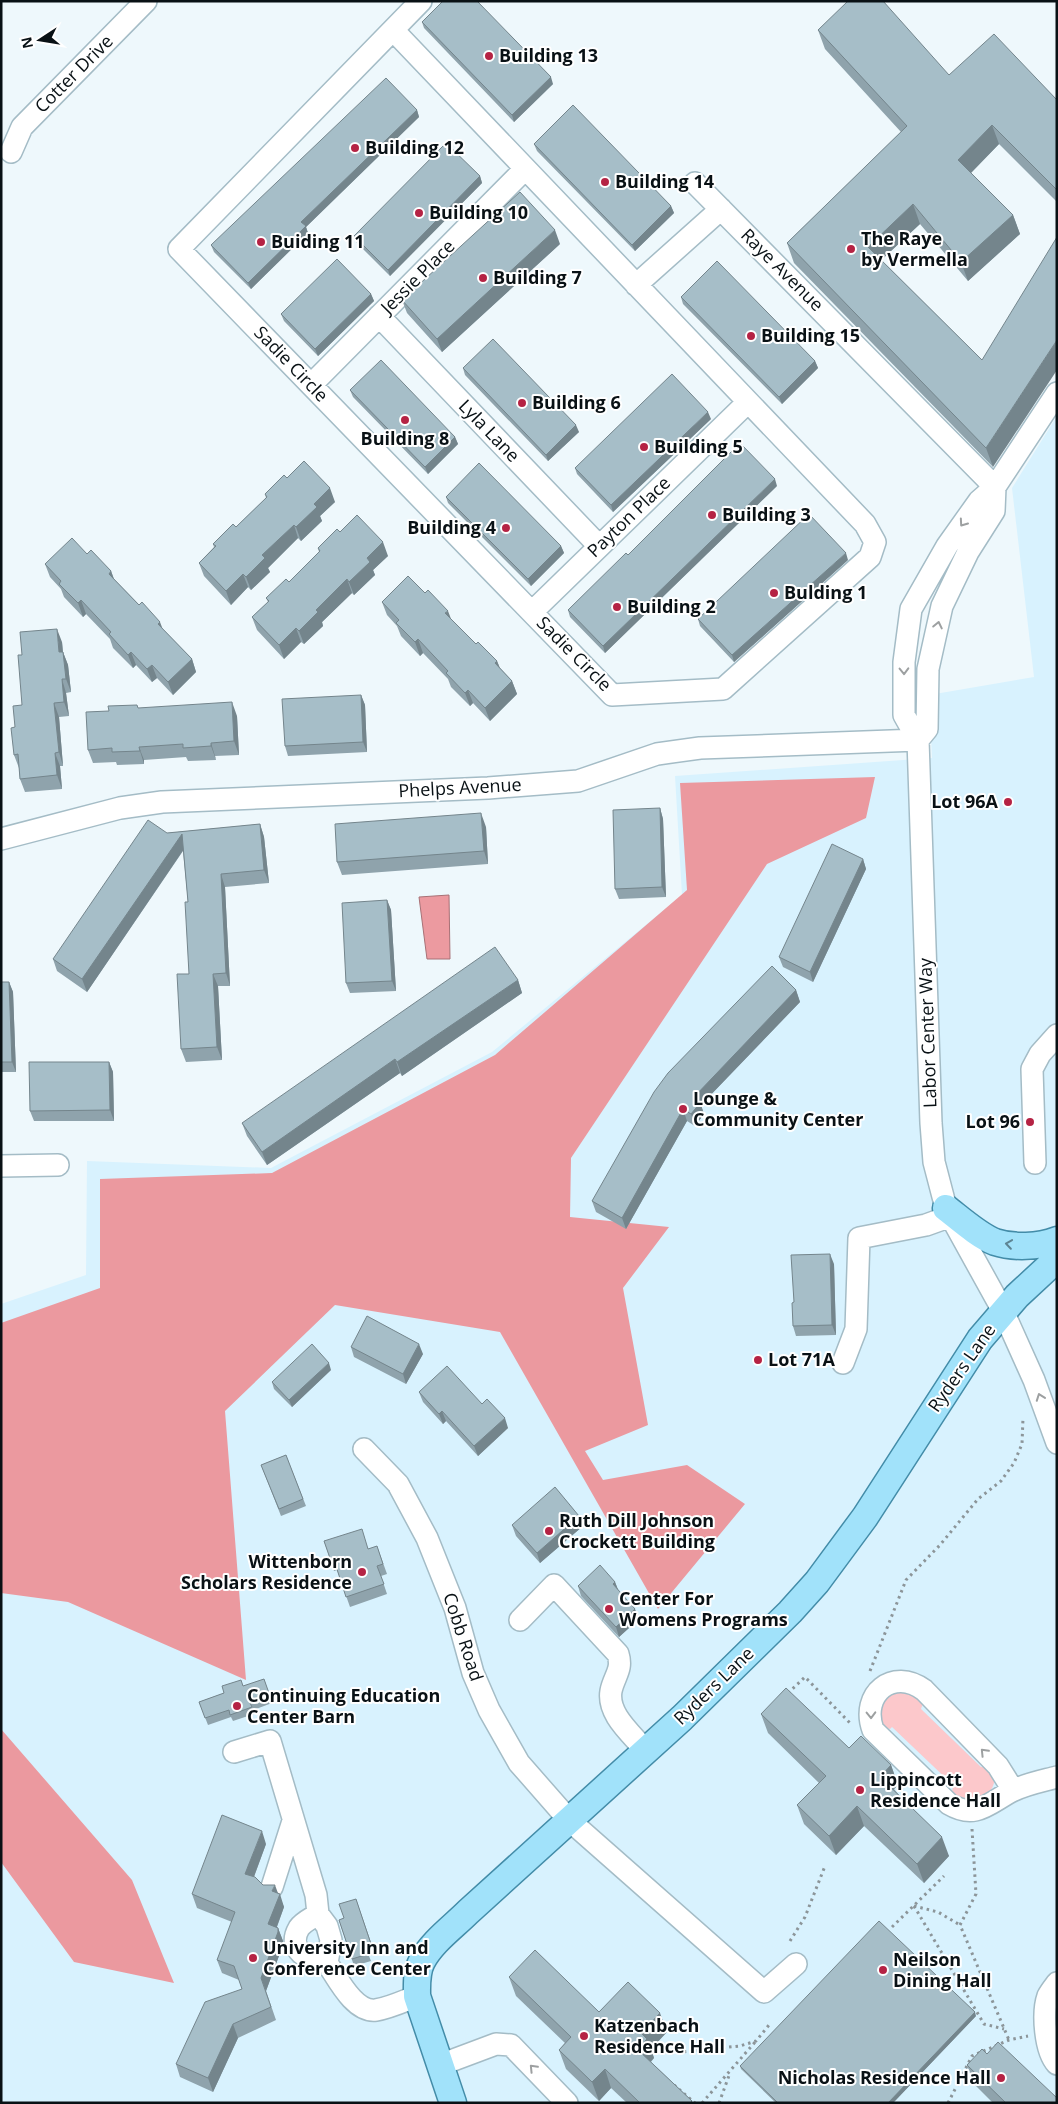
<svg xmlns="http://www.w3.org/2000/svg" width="1058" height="2104" font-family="'Open Sans',sans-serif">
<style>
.built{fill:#d8f2fe}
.green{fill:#fcc8cb}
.forest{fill:#eb999f}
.water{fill:#ec9aa0;stroke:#a87176}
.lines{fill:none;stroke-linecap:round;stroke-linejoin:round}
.minor-casing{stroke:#a4bcc6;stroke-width:24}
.major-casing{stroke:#438ca8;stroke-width:29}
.path{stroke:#8c9599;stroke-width:3;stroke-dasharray:2.5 4;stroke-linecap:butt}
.minor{stroke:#fff;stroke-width:21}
.major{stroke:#a1e2fa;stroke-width:26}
.wall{fill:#8fa3ac}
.shaded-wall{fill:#74858c}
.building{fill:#a6bec8;stroke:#74858c}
.oneway{stroke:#9da0a1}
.oneway2{stroke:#5d8493}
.poi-dot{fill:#b52344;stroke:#fff;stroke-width:2}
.labels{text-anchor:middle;stroke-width:4;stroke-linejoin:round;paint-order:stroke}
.poi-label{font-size:18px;font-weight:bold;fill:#091115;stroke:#fff;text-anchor:start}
.street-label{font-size:18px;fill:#091115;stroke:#fff}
</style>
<rect width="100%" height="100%" fill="#eef8fc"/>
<!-- built -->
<path class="built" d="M1057 416V2103H1V1304L86 1275 87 1161 271 1168 492 1052 682 895 675 776 932 758 929 695 1034 677 1012 488Z"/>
<!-- green -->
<path class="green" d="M897 1691 911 1692 923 1703 921 1709 981 1767 987 1766 995 1776C994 1793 985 1796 972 1805L952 1793 953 1785 892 1727 890 1729 882 1727C878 1711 881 1699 897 1691Z"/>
<!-- forest -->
<path class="forest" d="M875 777 866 818 767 864 571 1158 570 1217 669 1227 623 1288 648 1425 585 1451 603 1480 687 1465 745 1504 658 1609 500 1332 335 1305 225 1411 246 1680 68 1602 1 1593V1323L100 1288V1179L272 1173 495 1055 687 890 680 783Z
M1 1729 132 1880 174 1983 74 1962 1 1862Z"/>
<!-- water -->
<path class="water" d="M449 895 450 959H427L419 897Z"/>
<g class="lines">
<!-- minor casing -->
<g class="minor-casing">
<path id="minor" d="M394 31 865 524 875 542 870 557 723 689 612 695 179 249 421 1
M11 152 22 127 146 1
M695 183 995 487
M636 285 721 209
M379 316 599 546
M311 385 525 169
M1057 393 995 487 979 501 947 546 911 609 904 662V715L918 740 931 1123 934 1162 946 1208 1003 1311 1034 1380 1057 1443
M532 612 748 402
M918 740 927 729 928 669 942 606 968 552 994 511 995 487
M1 839 120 808 162 802 488 788 578 781 657 754 700 748 918 740
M1035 1163 1032 1069 1040 1054 1057 1035
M1 1166 58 1165
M843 1363 856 1329 859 1238 926 1225 951 1216
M364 1449 398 1484 427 1538 455 1608 473 1673 489 1710 519 1763 569 1820 764 1992 796 1964
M520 1620 554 1585 618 1654C623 1670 614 1676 611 1691 607 1714 631 1733 645 1750
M234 1752 270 1741 316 1895 318 1914 327 1926 331 1940 327 1963C337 1977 354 2013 376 2010 389 2008 404 2001 417 1996
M1013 1790 998 1766 924 1690C893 1667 860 1694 873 1730L949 1804C976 1820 989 1803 1012 1791 1026 1784 1042 1781 1057 1777
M272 1887 293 1821
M318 1914C312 1918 303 1922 299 1928 286 1950 309 1962 327 1963
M1057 1983C1054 1987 1050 1992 1048 1996 1042 2013 1045 2051 1057 2064
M440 2065 496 2044 511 2045 567 2103"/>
</g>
<!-- major casing -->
<g class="major-casing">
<path id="major" d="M946 1208C959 1218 979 1236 995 1242 1013 1248 1039 1247 1057 1240
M453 2103 417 1996C417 1985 416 1972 422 1961 432 1942 453 1927 468 1912L682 1718 790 1612 817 1582 865 1517 980 1339 1017 1296 1057 1259"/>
</g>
<!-- path -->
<path class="path" d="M870 1671 906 1580 940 1545 978 1499 1001 1481 1014 1463 1022 1444 1023 1418
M788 1693 805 1677 851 1724
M972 1829 976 1894 960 1925 1009 2040
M914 1906 984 2024 1004 2029
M914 1906 938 1912 960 1925
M892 1927 944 1876
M790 1941 805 1917 825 1866
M652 2048 671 2053 740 2046 756 2041 769 2025
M674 2085 695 2103
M702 2103 756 2041
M719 2103 730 2073
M948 2103 972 2056 1009 2040 1028 2036"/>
<!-- minor -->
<use href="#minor" class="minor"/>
<!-- major -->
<use href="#major" class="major"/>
</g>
<!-- wall -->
<path class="wall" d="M422 22 553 84 514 122 424 28Z
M818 30 949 75 1057 100V202L999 144 971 173 1013 215 1020 234 968 281 920 224 881 260 982 360 993 467 794 263 787 243 901 132 825 49Z
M417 110 419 117 306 227 308 233 251 289 214 252 211 245Z
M534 144 671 206 674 213 635 251 537 151Z
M480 176 482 183 390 276 357 243 354 236Z
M560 244 442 352 407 313 402 300Z
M371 294 374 301 318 356 284 321 281 314Z
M681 297 815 361 818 368 782 404 683 304Z
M463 368 579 432 548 461 465 375Z
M350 390 455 437 458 444 428 474 353 397Z
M711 419 613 512 577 474 575 468Z
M287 478 335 502 320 516 322 521 301 541 298 538 268 568 270 572 251 590 248 587 231 605 204 576 199 563 214 547 213 544 236 527 266 498 265 494Z
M777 486 605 653 570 617 568 610 628 555Z
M446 497 561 546 564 553 531 586 448 503Z
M340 532 388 556 373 570 375 575 354 595 352 593 322 622 323 626 304 644 301 642 284 659 257 630 252 617 268 602 266 598 289 582 319 552 318 548Z
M87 554 111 571 114 579 192 659 196 672 173 695 157 678 152 682 136 665 133 668 113 648 110 639 86 614 83 617 64 597 61 589 50 577 45 564Z
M848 560 734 662 700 626 698 619Z
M382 602 451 619 476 644 497 661 500 668 512 681 517 694 490 721 473 703 470 706 451 687 448 679 423 653 420 656 401 636 397 626 387 615Z
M62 642 63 652 68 665 71 692 66 693 69 716 59 717 63 766H60L62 789 25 792 20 779 19 768 14 755 15 727 22 705V655Z
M361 695 365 705 367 752 288 756 285 746Z
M138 708 237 716 239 755 215 756 216 760 188 761 186 757 144 760V764L117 765 116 762 93 763 88 750 109 711Z
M660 808 663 819 666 897 619 899 615 889Z
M260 824 264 837 269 883 225 887 230 986H218L222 1060 186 1062 181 1049 189 974 188 902 183 851 87 992 57 971 53 959 167 833Z
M486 827 488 864 342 875 337 862Z
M863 859 866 869 813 982 783 967 779 957Z
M387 900 391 910 396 991 350 993 346 983Z
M518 980 522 993 402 1076 400 1073 267 1165 247 1136 242 1123Z
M1 982H9L13 992 16 1072H1Z
M796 990 800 1002 701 1105 704 1114 695 1126 687 1121 626 1229 596 1212 592 1201Z
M109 1062 113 1072 114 1121H34L30 1111Z
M834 1264 836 1335 796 1336 793 1326 794 1302Z
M351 1347 423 1354 406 1384 354 1357Z
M331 1370 292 1407 274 1389 272 1382Z
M419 1392 482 1404 508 1428 478 1456 446 1421 443 1424 423 1402Z
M286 1455 306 1506 281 1516 261 1465Z
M512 1525 583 1526 540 1563 516 1536Z
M324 1541 369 1549 377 1546 387 1574 381 1576 387 1594 350 1607 337 1570 334 1571Z
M615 1582 618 1590 639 1619 619 1637 581 1596 578 1586Z
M264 1679 272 1703 253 1710 254 1714 233 1721 231 1717 208 1725 199 1702Z
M761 1714 891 1765 898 1785 894 1789 949 1856 924 1883 864 1826 836 1855 804 1824 797 1805 819 1783 768 1733Z
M266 1844 254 1877 263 1885 278 1893 284 1907 277 1927 278 1928 283 1941V1945L266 1991 276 2020 238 2038 213 2092 180 2077 176 2064 242 1989 239 1980 222 1973 217 1960 232 1922 197 1908 192 1894Z
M356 1899 375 1954 369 1956 371 1961 354 1966 339 1920 344 1918Z
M509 1977 599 2012 667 2032 651 2049 654 2058 651 2062 692 2101V2103H627L611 2088 599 2101 566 2069 559 2050 565 2043 516 1996Z
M976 2016 893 2103H776L741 2069 740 2066Z
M987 2054 1057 2103H993L974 2084 967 2065Z"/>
<!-- shaded-wall -->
<path class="shaded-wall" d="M551 77 553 84 514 122 512 115Z
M417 110 419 117 306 227 308 233 251 289 248 283 301 222Z
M992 125 999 144 965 179 958 160Z
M480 176 482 183 390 276 388 270Z
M913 204 920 224 875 266 868 247Z
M671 206 674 213 635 251 632 245Z
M1013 215 1020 234 968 281 961 262Z
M555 230 560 244 442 352 437 339Z
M371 294 374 301 318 356 315 349Z
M1057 340V370L993 467 986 448Z
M815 361 818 368 782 404 779 397Z
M708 412 711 419 613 512 611 505Z
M576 425 579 432 548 461 546 455Z
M455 437 458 444 428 474 425 467Z
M775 479 777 486 605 653 603 646Z
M330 488 335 502 320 516 322 521 301 541 296 527 314 504Z
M294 525 298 538 268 568 270 572 251 590 246 577 262 555Z
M383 542 388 556 373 570 375 575 354 595 349 582 367 558Z
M561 546 564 553 531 586 528 579Z
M846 553 848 560 734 662 732 655Z
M111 571 116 585 109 574Z
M243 574 248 587 231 605 226 591Z
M347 579 352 593 322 622 323 626 304 644 299 631 316 610Z
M81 600 86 614 83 617 78 603Z
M448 611 453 624 445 613Z
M160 622 165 635 158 624Z
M296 628 301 642 284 659 279 645Z
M57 629 62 642 64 666 59 652Z
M418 639 423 653 420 656 415 642Z
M63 652 68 665 71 692 66 679Z
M131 652 136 665 133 668 128 655Z
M192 659 196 672 173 695 168 682Z
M497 661 502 674 495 663Z
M152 665 157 678 152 682 147 669Z
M62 679 66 693 69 716 64 702Z
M512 681 517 694 490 721 485 708Z
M468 690 473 703 470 706 465 693Z
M361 695 365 705 367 752 363 742Z
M232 702 237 716 239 755 234 741Z
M54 703 59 717 63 766 59 752Z
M211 743 215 756 216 760 211 746Z
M139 747 144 760V764L140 751Z
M55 753 60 766 62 789 57 775Z
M660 808 663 819 666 897 662 887Z
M481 813 486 827 488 864 484 851Z
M260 824 264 837 269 883 264 870Z
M182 834 186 846 87 992 82 979Z
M863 859 866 869 813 982 810 972Z
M221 874 225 887 230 986 226 973Z
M387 900 391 910 396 991 392 981Z
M213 974 218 986 222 1060 217 1047Z
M518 980 522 993 402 1076 397 1062Z
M9 982 13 992 16 1072 12 1062Z
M796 990 800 1002 701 1105 704 1114 695 1126 691 1114 694 1097Z
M395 1059 400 1073 267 1165 262 1152Z
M109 1062 113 1072 114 1121 110 1110Z
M683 1109 687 1121 626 1229 622 1218Z
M830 1254 834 1264 836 1335 832 1325Z
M419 1344 423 1354 406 1384 403 1374Z
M329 1363 331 1370 292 1407 289 1400Z
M442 1411 446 1421 443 1424 439 1414Z
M505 1418 508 1428 478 1456 474 1446Z
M579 1516 583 1526 540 1563 537 1553Z
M615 1582 619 1592 613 1584Z
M635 1609 639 1619 619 1637 616 1627Z
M891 1765 898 1785 887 1796 880 1777Z
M857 1806 864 1826 836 1855 829 1836Z
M262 1831 266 1844 250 1887 245 1874Z
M942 1837 949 1856 924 1883 917 1864Z
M275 1885 279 1896 280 1894 284 1907 273 1937 268 1924 272 1891Z
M278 1928 283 1941V1945L266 1991 261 1978Z
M975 2012 976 2016 893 2103H888Z
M660 2013 667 2032 651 2049 654 2058 644 2068 637 2049 641 2033Z
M233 2024 238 2038 213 2092 208 2078Z
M605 2069 611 2088 599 2101 592 2082Z"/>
<!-- building -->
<path class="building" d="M443 1H477L551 77 512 115 422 22Z
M848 1H883L949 75 994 34 1057 100V190L992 125 958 160 1013 215 961 262 913 204 868 247 982 360 1057 237V340L986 448 787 243 907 126 818 30Z
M386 78 417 110 301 222 306 226 248 283 211 245Z
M573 105 671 206 632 245 534 144Z
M446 143 480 176 388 270 354 236Z
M520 192 555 230 437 339 402 300Z
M337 259 371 294 315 349 281 314Z
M717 261 815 361 779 397 681 297Z
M493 339 576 425 546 455 463 368Z
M381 360 455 437 425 467 350 390Z
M672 374 708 412 611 505 575 468Z
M740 443 775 479 603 646 568 610 626 553 628 555Z
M304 461 330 488 314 504 317 507 296 527 294 525 262 555 265 558 246 577 243 574 226 591 199 563 216 546 213 544 233 524 236 527 267 497 265 494 284 475 287 478Z
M479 463 561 546 528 579 446 497Z
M809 514 846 553 732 655 698 619Z
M357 515 383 542 367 558 370 562 349 582 347 579 316 610 318 612 299 631 296 628 279 645 252 617 269 601 266 598 286 579 289 582 320 551 318 548 337 529 340 532Z
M72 538 87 554 91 550 111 571 109 574 139 605 142 602 160 622 158 624 192 659 168 682 152 665 147 669 131 652 128 655 109 634 111 632 81 600 78 603 59 584 61 581 45 564Z
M408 576 425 593 428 590 448 611 445 613 476 644 478 642 497 661 495 663 512 681 485 708 468 690 465 693 446 673 448 671 418 639 415 642 396 623 399 620 382 602Z
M57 629 59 652H63L66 679H62L64 702 54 703 59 752 55 753 57 775 20 779 18 754 14 755 11 728 15 727 13 706 22 705 18 655H22L20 632Z
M361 695 363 742 285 746 282 699Z
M232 702 234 741 211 743V746L183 748V744L139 747 140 751 112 752V748L88 750 86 712 109 711 108 706 137 705 138 708Z
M660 808 662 887 615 889 613 810Z
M481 813 484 851 337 862 335 824Z
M148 820 167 833 260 824 264 870 221 874 226 973 213 974 217 1047 181 1049 177 974H189L185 902H188L182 834 82 979 53 959Z
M832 844 863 859 810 972 779 957Z
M387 900 392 981 346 983 342 903Z
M495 947 518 980 397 1062 395 1059 262 1152 242 1123Z
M772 966 796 990 694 1097 700 1103 691 1114 683 1109 622 1218 592 1201 654 1092 668 1073Z
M1 982H9L12 1062H1Z
M29 1062H109L110 1110 30 1111Z
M830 1254 832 1325 793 1326 792 1303 794 1302 791 1255Z
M367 1316 419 1344 403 1374 351 1347Z
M312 1344 329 1363 289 1400 272 1382Z
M447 1366 482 1404 487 1399 505 1418 474 1446 442 1411 439 1414 419 1392Z
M286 1455 303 1499 279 1509 261 1465Z
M555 1487 579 1516 537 1553 512 1525Z
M362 1529 368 1549 377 1546 383 1564 377 1566 384 1584 346 1597 334 1560 331 1561 324 1541Z
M600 1565 615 1582 613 1584 635 1609 616 1627 578 1586Z
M264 1679 270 1696 250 1703 252 1707 230 1715 229 1710 205 1718 199 1702 224 1693 222 1686 241 1680 243 1686Z
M786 1688 849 1748 861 1736 891 1765 880 1777 942 1837 917 1864 857 1806 829 1836 797 1805 826 1776 761 1714Z
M222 1815 262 1831 245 1874 255 1877 263 1885H275L272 1891 280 1894 268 1924 278 1928V1932L261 1978 271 2007 233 2024 208 2078 176 2064 205 2002 242 1989 234 1966 217 1960 235 1912 192 1894Z
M356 1899 372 1947 367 1949 368 1954 352 1959 339 1920 344 1918 339 1904Z
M879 1921 975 2012 888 2103H778L740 2066Z
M535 1950 599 2012 628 1982 660 2013 641 2033 647 2039 637 2049 692 2101 690 2103H640L605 2069 592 2082 559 2050 571 2037 509 1977Z
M998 2042 1057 2098V2103H1006L967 2065 982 2049 987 2054Z"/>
<!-- one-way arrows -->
<defs><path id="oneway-chevron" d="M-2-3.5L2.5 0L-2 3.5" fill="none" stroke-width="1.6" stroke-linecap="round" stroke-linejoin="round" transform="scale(1.25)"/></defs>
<g class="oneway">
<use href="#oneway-chevron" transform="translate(963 523) rotate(125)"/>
<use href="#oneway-chevron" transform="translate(938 625) rotate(-78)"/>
<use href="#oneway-chevron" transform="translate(904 671) rotate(89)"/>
<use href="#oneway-chevron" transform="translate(1040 1397) rotate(-110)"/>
<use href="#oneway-chevron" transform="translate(871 1715) rotate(89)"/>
<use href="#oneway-chevron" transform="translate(984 1752) rotate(-134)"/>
<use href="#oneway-chevron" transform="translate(533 2068) rotate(-134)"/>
</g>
<use class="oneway2" href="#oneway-chevron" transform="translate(1009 1244) rotate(-172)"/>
<!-- markers -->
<g class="poi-dot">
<circle cx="489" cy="56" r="5"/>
<circle cx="355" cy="148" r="5"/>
<circle cx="605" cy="182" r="5"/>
<circle cx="419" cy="213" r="5"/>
<circle cx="261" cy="242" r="5"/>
<circle cx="851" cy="249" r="5"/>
<circle cx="483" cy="278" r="5"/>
<circle cx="751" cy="336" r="5"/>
<circle cx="522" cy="403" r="5"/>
<circle cx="405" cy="420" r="5"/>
<circle cx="644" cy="447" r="5"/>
<circle cx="712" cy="515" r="5"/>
<circle cx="506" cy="528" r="5"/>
<circle cx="774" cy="593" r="5"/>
<circle cx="617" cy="607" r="5"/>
<circle cx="1008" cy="802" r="5"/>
<circle cx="683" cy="1109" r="5"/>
<circle cx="1030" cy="1122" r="5"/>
<circle cx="758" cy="1360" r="5"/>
<circle cx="549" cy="1531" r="5"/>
<circle cx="362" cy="1572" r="5"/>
<circle cx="609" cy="1609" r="5"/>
<circle cx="237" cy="1706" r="5"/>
<circle cx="860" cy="1790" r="5"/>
<circle cx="253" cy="1958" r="5"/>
<circle cx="883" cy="1970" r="5"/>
<circle cx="584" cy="2036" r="5"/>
<circle cx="1001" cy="2078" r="5"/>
</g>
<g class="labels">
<!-- poi labels -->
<g class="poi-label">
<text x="499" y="62">Building 13</text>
<text x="365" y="154">Building 12</text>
<text x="615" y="188">Building 14</text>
<text x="429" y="219">Building 10</text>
<text x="861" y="245">The Raye<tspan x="861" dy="21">by Vermella</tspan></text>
<text x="271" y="248">Buiding 11</text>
<text x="493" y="284">Building 7</text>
<text x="761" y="342">Building 15</text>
<text x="532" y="409">Building 6</text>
<text x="405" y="445" text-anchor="middle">Building 8</text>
<text x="654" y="453">Building 5</text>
<text x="722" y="521">Building 3</text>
<text x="496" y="534" text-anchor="end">Building 4</text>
<text x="784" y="599">Bulding 1</text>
<text x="627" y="613">Building 2</text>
<text x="998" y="808" text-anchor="end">Lot 96A</text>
<text x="693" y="1105">Lounge &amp;<tspan x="693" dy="21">Community Center</tspan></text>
<text x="1020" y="1128" text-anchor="end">Lot 96</text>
<text x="768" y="1366">Lot 71A</text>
<text x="559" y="1527">Ruth Dill Johnson<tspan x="559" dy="21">Crockett Building</tspan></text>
<text x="352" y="1568" text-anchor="end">Wittenborn<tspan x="352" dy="21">Scholars Residence</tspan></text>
<text x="619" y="1605">Center For<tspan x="619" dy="21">Womens Programs</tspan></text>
<text x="247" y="1702">Continuing Education<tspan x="247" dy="21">Center Barn</tspan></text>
<text x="870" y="1786">Lippincott<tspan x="870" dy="21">Residence Hall</tspan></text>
<text x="263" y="1954">University Inn and<tspan x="263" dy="21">Conference Center</tspan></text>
<text x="893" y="1966">Neilson<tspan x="893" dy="21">Dining Hall</tspan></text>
<text x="594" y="2032">Katzenbach<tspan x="594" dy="21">Residence Hall</tspan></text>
<text x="991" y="2084" text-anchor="end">Nicholas Residence Hall</text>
</g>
<!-- street labels -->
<g class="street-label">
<text transform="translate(74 74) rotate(-45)" y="6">Cotter Drive</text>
<text transform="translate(782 270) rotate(45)" y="6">Raye Avenue</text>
<text transform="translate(418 277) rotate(-45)" y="6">Jessie Place</text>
<text transform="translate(291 364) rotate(46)" y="6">Sadie Circle</text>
<text transform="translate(489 431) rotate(46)" y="6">Lyla Lane</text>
<text transform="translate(629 517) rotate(-44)" y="6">Payton Place</text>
<text transform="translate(574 654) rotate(45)" y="6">Sadie Circle</text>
<text transform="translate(460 788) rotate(-3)" y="6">Phelps Avenue</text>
<text transform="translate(928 1033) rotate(-92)" y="6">Labor Center Way</text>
<text transform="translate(962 1368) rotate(-55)" y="6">Ryders Lane</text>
<text transform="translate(463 1637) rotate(72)" y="6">Cobb Road</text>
<text transform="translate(714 1686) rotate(-44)" y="6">Ryders Lane</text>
</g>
</g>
<!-- border -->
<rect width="1058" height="2104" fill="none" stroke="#091115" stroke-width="5"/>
<!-- north arrow -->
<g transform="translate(40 40) rotate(258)" stroke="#ffffff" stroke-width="4" paint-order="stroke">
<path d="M0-4L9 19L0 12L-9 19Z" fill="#091115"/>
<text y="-8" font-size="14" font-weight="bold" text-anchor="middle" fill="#091115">N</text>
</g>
</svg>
